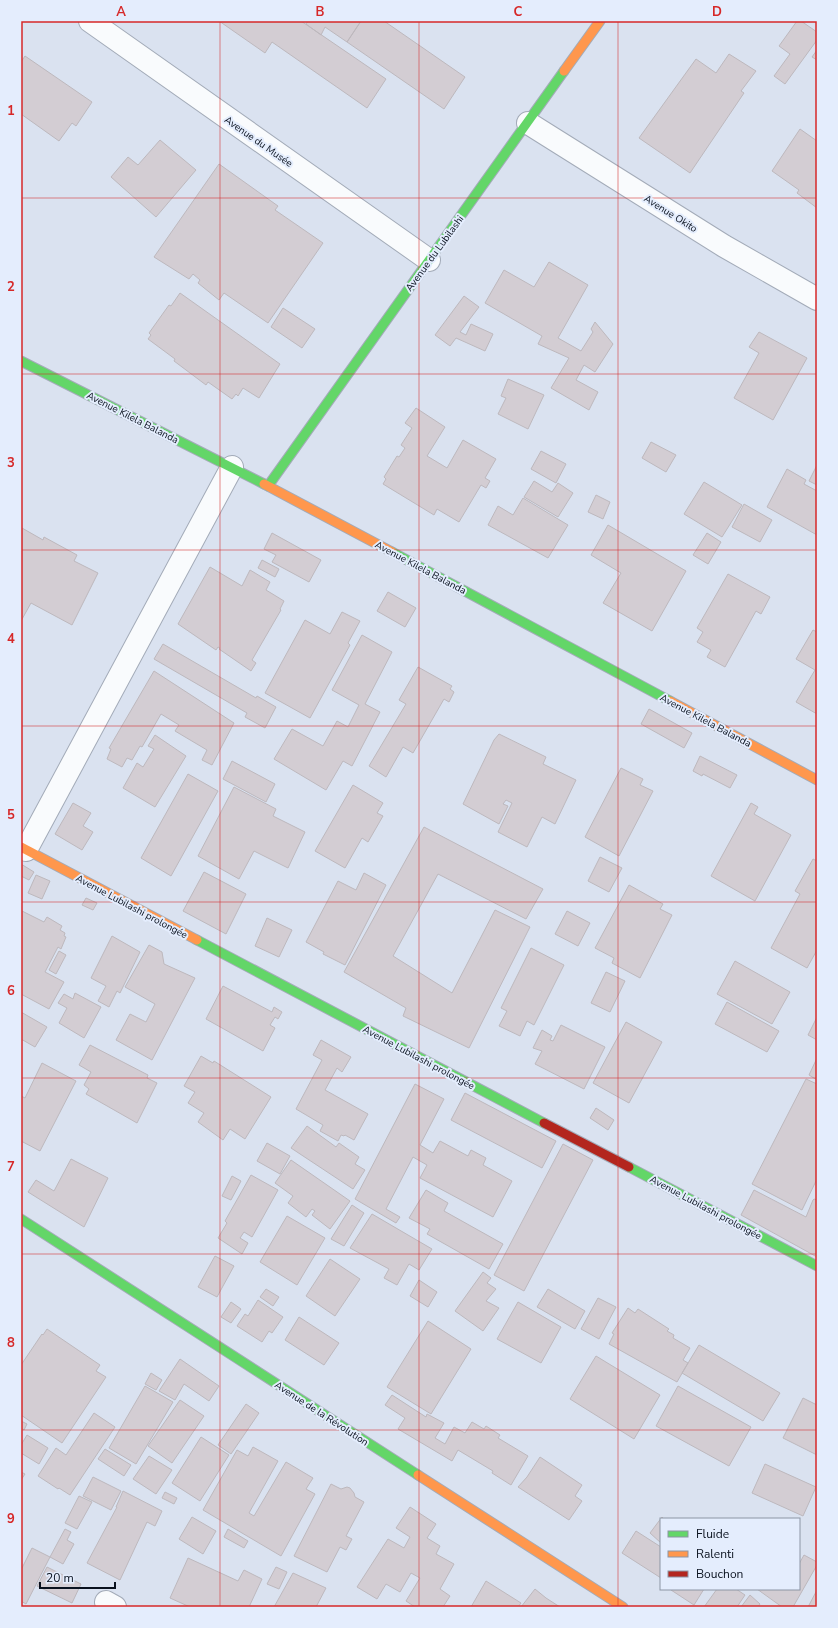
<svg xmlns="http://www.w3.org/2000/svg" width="838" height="1628" font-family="'Nunito Sans',sans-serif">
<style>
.building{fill:#d3cdd3;stroke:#bdb8bd}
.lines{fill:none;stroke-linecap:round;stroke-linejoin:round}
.street-casing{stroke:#a3abb8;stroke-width:24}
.fast-casing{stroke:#a3abb8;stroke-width:11}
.slow-casing{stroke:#a3abb8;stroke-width:11}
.jam-casing{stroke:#a3abb8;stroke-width:11}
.street{stroke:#f9fbfd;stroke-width:22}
.fast{stroke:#63d668;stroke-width:9}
.slow{stroke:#ff974d;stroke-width:9}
.jam{stroke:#b3261e;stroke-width:9}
.grid{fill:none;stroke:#d62828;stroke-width:1;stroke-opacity:0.55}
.labels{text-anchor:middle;stroke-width:4;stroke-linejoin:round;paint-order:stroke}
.street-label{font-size:10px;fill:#09111e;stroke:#e4edfd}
.neatline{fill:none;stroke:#d62828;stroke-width:1.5}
.grid-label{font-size:13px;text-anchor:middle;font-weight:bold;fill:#d62828}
</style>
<rect width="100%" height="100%" fill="#dae2f0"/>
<!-- building -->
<path class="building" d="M219 21H301L386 79 367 108 272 42 265 53Z
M308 21H361L347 42 325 27 321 35 306 24Z
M361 21H384L465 77 444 109 347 42Z
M797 21H801L817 32V40L785 84 774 76 790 54 779 46Z
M817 50V60L812 57Z
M729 54 756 71 741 91 744 93 690 173 639 138 696 59 716 73Z
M25 56 92 102 76 126 72 123 59 141 21 114V62Z
M800 129 817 141V208L797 193 799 190 772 171Z
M160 140 196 170 156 217 111 177 128 157 138 165Z
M219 164 278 206 275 210 323 243 268 323 224 293 219 300 198 283 200 280 193 274 189 279 154 257Z
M549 262 588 285 558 338 581 351 593 332 591 329 595 322 613 344 595 372 584 365 576 380 598 392 589 410 551 388 569 358 538 344 542 336 485 303 504 270 534 287Z
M180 293 280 364 259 398 243 388 238 396 236 394 232 399 208 382 206 385 174 361 175 359 148 339 151 335 149 333 169 305 171 306Z
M464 296 479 307 460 332 466 335 471 324 493 334 485 351 456 338 450 346 435 335Z
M283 308 315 329 302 348 271 327Z
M759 332 807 358 773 420 734 398 759 353 749 347Z
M508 379 544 395 528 429 498 414 506 398 501 396Z
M416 408 445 427 427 456 447 468 463 440 496 459 485 478 490 481 486 488 481 485 459 522 437 509 434 515 383 484 386 479 384 477 397 456 399 457 405 448 401 445 412 428 405 423Z
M651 442 676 455 666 472 642 458Z
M541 451 566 464 556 483 531 469Z
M817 465V485L809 481Z
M787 469 806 480 804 484 817 491V535L767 507Z
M534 481 552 492 558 483 573 493 558 517 524 497Z
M704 482 742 505 722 537 684 514Z
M596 495 610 502 603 519 588 512Z
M523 498 568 525 548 558 488 525 498 506 513 515Z
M744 504 772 520 760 542 732 527Z
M608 525 686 571 652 631 603 603 621 573 591 555Z
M22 528 43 540 44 537 77 555 74 561 98 573 72 625 31 603 21 621Z
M272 533 321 560 309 582 272 562 276 555 264 549Z
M707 533 721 542 708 564 693 555Z
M262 560 279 569 275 577 258 568Z
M210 567 242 586 250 570 270 582 266 590 284 601 280 609 281 610 252 660 256 663 251 671 219 649 220 648 218 647 216 650 178 624Z
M728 574 770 597 761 614 756 611 725 667 707 657 711 650 697 642 703 632 697 628Z
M388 592 416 608 405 627 377 611Z
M342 612 360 621 348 643 350 645 310 718 265 693 305 620 330 634Z
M813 630 817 632V714L796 702 815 670 796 659Z
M362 635 392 652 365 704 380 712 352 766 343 761 326 790 274 759 292 729 323 746 337 721 348 727 359 705 332 690Z
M163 644 256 698 257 696 276 707 265 728 245 717 247 713 154 659Z
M418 667 452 686 450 689 454 692 449 702 444 699 413 753 403 747 386 777 369 766 406 704 399 700Z
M154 671 234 723 212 765 202 760 207 750 175 731 179 725 161 714 142 747 140 746 132 760 127 758 122 767 107 759 111 749 109 748Z
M649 709 692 733 684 748 641 724Z
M499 734 546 757 543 764 576 780 555 824 542 817 527 847 498 832 512 803 506 800 503 804 508 806 499 824 463 804 494 740Z
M155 735 186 756 155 807 123 788 137 763 143 767 154 749 148 746Z
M700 756 737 775 730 788 703 774 702 776 693 771Z
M232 761 275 784 266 802 223 779Z
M621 768 643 779 640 785 653 791 619 856 585 837Z
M188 774 218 791 171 876 141 858Z
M353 785 383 803 377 813 383 816 368 842 362 838 345 868 315 851Z
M234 787 276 809 273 816 305 832 288 868 254 851 239 879 198 856Z
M73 803 91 813 83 826 93 832 82 850 55 834Z
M751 803 758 807 754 814 791 835 755 901 711 876Z
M424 827 543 889 526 919 438 874 393 956 452 993 495 910 530 927 469 1048 403 1016 406 1008 344 972Z
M600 857 622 868 609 892 588 881Z
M813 859 817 861V950L807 968 771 948 800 894 795 891Z
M21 864 34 872 29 880 21 876Z
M204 872 246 894 226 934 183 911Z
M364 873 386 885 345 965 323 954 324 952 306 942 338 881 356 890Z
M36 875 50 881 42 899 28 893Z
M629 885 663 904 660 909 672 915 640 978 612 963 614 958 595 948Z
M86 898 97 903 93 910 82 905Z
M22 911 44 922 47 917 62 926 60 930 65 933 64 936 66 937 61 949 58 947 45 972 64 982 49 1009 21 994Z
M567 911 590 923 578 946 555 934Z
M267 918 292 930 279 957 255 946Z
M112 936 140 952 120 993 117 991 109 1007 98 1001 106 986 91 978Z
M149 945 162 952 164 964 195 978 152 1060 116 1040 130 1014 146 1022 155 1004 125 987Z
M531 948 564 965 534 1025 527 1021 520 1036 499 1026 507 1011 501 1008Z
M59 951 66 955 56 974 49 970Z
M735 961 790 992 772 1024 717 994Z
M606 972 625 981 610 1012 591 1003Z
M223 986 272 1012 274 1007 282 1012 278 1019 275 1017 270 1025 275 1028 263 1051 206 1019Z
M75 993 101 1007 84 1038 59 1023 67 1008 58 1003 64 994 73 999Z
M727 1002 779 1031 767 1052 715 1024Z
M21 1012 47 1027 35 1047 21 1039Z
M817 1017V1040L808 1035Z
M626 1022 662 1042 629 1103 593 1083Z
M561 1025 605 1047 584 1089 535 1064 542 1051 533 1048 542 1030 552 1036 550 1040 553 1041Z
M321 1040 351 1057 342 1072 337 1068 325 1090 368 1114 354 1140 345 1135 344 1136 341 1135 338 1141 320 1131 323 1125 296 1109 322 1060 313 1055Z
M90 1045 148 1075 147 1078 157 1083 137 1123 86 1094 89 1089 84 1085 91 1072 79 1065Z
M201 1056 213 1063 214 1061 271 1097 245 1139 230 1129 223 1140 198 1122 204 1113 188 1103 195 1092 184 1086Z
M817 1058V1080L809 1075Z
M42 1063 76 1081 40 1151 21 1141V1096L25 1098Z
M806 1079 817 1084V1179L802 1210 752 1184Z
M415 1084 444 1099 420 1145 433 1153 440 1141 468 1156 471 1150 486 1158 483 1165 512 1181 493 1217 420 1178 427 1165 413 1157 386 1209 400 1217 396 1223 355 1199Z
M465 1093 556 1141 542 1168 451 1120Z
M596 1108 614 1120 608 1130 590 1118Z
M307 1126 336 1147 339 1143 359 1157 355 1164 365 1170 353 1189 291 1148Z
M267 1143 290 1156 280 1174 257 1161Z
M563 1144 593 1160 524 1291 494 1275Z
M71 1159 108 1178 84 1227 28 1192 36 1180 54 1191Z
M291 1160 350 1201 330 1229 312 1215 315 1211 312 1209 306 1217 288 1203 293 1196 275 1183Z
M251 1175 278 1190 252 1237 244 1232 240 1238 248 1243 242 1254 218 1238 227 1223 225 1221Z
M232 1176 241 1181 231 1200 222 1196Z
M426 1190 448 1203 444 1211 503 1244 489 1269 427 1234 430 1229 409 1218Z
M754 1190 806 1217 813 1200 814 1199 817 1200V1257L741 1215Z
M352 1205 364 1213 344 1246 331 1239Z
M372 1214 432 1249 419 1270 409 1264 397 1285 384 1278 389 1269 350 1248Z
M287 1216 325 1238 297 1285 260 1262Z
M215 1256 234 1266 217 1297 198 1287Z
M330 1259 360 1279 335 1316 306 1296Z
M483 1272 491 1278 487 1283 496 1289 486 1301 499 1308 483 1331 455 1311Z
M419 1280 437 1292 428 1307 410 1296Z
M266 1289 279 1297 273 1306 260 1297Z
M548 1289 585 1311 575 1329 537 1307Z
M598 1298 616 1307 599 1339 581 1329Z
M258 1300 283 1317 272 1333 269 1331 262 1342 237 1326 245 1314 248 1316Z
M231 1302 241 1309 231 1323 221 1317Z
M518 1302 561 1327 541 1363 497 1339Z
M628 1308 635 1313 638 1309 669 1329 667 1331 674 1335 673 1338 690 1348 683 1360 688 1363 677 1382 609 1344 614 1334 612 1333Z
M299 1317 339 1343 324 1365 285 1340Z
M428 1321 471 1349 431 1414 387 1387Z
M47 1329 100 1365 96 1371 106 1377 62 1443 21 1415V1365L42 1334 43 1335Z
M699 1345 780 1393 763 1421 682 1373Z
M596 1356 660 1395 634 1439 570 1399Z
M180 1359 219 1386 209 1401 184 1384 175 1400 159 1391Z
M151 1373 162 1380 156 1390 145 1384Z
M145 1386 173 1402 136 1464 109 1448Z
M678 1386 751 1427 729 1466 656 1426Z
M392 1395 426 1417 427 1414 444 1423 435 1438 445 1444 454 1427 465 1433 472 1422 484 1429 486 1426 500 1435 498 1438 528 1456 511 1485 492 1473 493 1471 458 1450 452 1461 398 1429 405 1418 385 1405Z
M803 1398 817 1405V1455L783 1438Z
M180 1400 204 1416 172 1463 148 1446Z
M246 1404 259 1413 231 1454 218 1445Z
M94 1413 115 1427 70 1495 59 1488 58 1489 38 1476 56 1448 66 1455Z
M21 1421 27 1424 24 1430 21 1428Z
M27 1435 48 1448 39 1464 21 1453V1445Z
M201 1437 229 1455 200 1501 172 1483Z
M253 1447 278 1461 249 1513 254 1516 286 1462 313 1478 306 1489 315 1494 281 1556 203 1510 237 1450 248 1456Z
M105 1449 131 1465 124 1476 98 1459Z
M149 1456 172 1470 156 1494 133 1479Z
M540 1457 582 1485 575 1496 582 1501 569 1520 518 1487 527 1477Z
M765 1464 816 1487 803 1516 752 1493Z
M21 1472 25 1474 21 1480Z
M93 1477 121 1491 111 1510 83 1496Z
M331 1484 341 1489 347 1487 350 1488 354 1493 355 1497 364 1502 346 1536 352 1539 346 1550 340 1547 327 1572 294 1556Z
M123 1491 162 1511 155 1526 147 1522 120 1580 87 1563 117 1507H116Z
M165 1492 177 1498 174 1504 162 1498Z
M79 1496 92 1502 77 1529 65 1523Z
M410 1507 436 1524 427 1538 440 1546 436 1554 454 1564 440 1589 450 1596 443 1607H415L406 1601 420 1578 411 1573 400 1592 386 1584 377 1599 357 1587 388 1539 404 1548 410 1537 396 1528Z
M192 1517 216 1531 203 1554 179 1539Z
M662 1517 664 1519H661V1543L650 1533Z
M65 1529 71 1532 67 1540 74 1544 63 1564 50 1557Z
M228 1529 248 1541 244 1548 224 1537Z
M636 1531 661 1547V1578L622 1553Z
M32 1548 50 1557 26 1604 21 1601V1570Z
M804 1555 817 1562V1565L793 1607H782L757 1589H799V1564Z
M188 1558 238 1581 244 1570 262 1579 249 1607H190L170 1598Z
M47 1567 81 1584 72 1603 37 1586Z
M276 1567 287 1572 279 1589 267 1584Z
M293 1573 326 1588 316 1607H274Z
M486 1581 521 1603 518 1607H471Z
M535 1589 546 1598 560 1607H521Z
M672 1589H704L694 1605 671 1590Z
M717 1589H736L745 1595 737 1607H704Z
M817 1590V1607H808Z
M750 1595 760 1604 758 1607H741Z"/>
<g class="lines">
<!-- street casing -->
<g class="street-casing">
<path id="street" d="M90 21 429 260
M528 123 724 246 817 299
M26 850 232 467
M106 1602 115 1607"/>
</g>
<!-- fast casing -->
<g class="fast-casing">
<path id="fast" d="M21 361 264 484
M268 486 564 71
M392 552 670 701
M197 940 544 1123
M629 1167 817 1266
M21 1219 418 1475"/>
</g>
<!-- slow casing -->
<g class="slow-casing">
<path id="slow" d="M564 71 600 21
M264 484 392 552
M670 701 817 780
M21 847 197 940
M418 1475 623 1607"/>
</g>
<!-- jam casing -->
<g class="jam-casing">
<path id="jam" d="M544 1123 629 1167"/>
</g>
<!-- street -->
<use href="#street" class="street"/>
<!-- fast -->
<use href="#fast" class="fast"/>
<!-- slow -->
<use href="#slow" class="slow"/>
<!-- jam -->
<use href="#jam" class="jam"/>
</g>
<!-- grid -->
<path class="grid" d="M220 21V1607M419 21V1607M618 21V1607M21 198H817M21 374H817M21 550H817M21 726H817M21 902H817M21 1078H817M21 1254H817M21 1430H817"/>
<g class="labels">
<!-- street labels -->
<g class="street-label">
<text transform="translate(259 141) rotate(35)" y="4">Avenue du Musée</text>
<text transform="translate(671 213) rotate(32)" y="4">Avenue Okito</text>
<text transform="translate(434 253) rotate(-54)" y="4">Avenue du Lubilashi</text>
<text transform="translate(133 417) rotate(27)" y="4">Avenue Kilela Balanda</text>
<text transform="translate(421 567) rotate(28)" y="4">Avenue Kilela Balanda</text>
<text transform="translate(706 720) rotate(28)" y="4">Avenue Kilela Balanda</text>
<text transform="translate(132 906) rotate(28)" y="4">Avenue Lubilashi prolongée</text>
<text transform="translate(419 1057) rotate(28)" y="4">Avenue Lubilashi prolongée</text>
<text transform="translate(706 1207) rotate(28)" y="4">Avenue Lubilashi prolongée</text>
<text transform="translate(322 1413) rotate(33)" y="4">Avenue de la Révolution</text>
</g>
</g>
<!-- border -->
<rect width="838" height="1628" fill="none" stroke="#e4edfd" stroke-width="44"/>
<!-- legend -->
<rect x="660" y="1518" width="140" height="72" fill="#e4edfd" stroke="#8c95a4"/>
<rect x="668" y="1531" width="20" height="6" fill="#63d668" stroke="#8c95a4"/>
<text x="696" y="1538" font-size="12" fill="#09111e">Fluide</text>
<rect x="668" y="1551" width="20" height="6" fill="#ff974d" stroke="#8c95a4"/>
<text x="696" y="1558" font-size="12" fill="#09111e">Ralenti</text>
<rect x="668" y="1571" width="20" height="6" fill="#b3261e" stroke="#8c95a4"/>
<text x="696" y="1578" font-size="12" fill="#09111e">Bouchon</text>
<!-- scale -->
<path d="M40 1582v6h75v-6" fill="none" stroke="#09111e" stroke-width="2"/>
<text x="46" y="1582" font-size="12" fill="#09111e" stroke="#e4edfd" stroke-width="3" paint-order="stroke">20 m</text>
<rect x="22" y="22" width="794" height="1584" class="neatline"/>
<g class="grid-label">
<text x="121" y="16">A</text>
<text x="320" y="16">B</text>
<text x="518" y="16">C</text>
<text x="717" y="16">D</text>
<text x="11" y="115">1</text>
<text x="11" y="291">2</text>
<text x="11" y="467">3</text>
<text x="11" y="643">4</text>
<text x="11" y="819">5</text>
<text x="11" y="995">6</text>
<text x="11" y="1171">7</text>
<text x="11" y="1347">8</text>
<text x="11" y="1523">9</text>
</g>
</svg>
